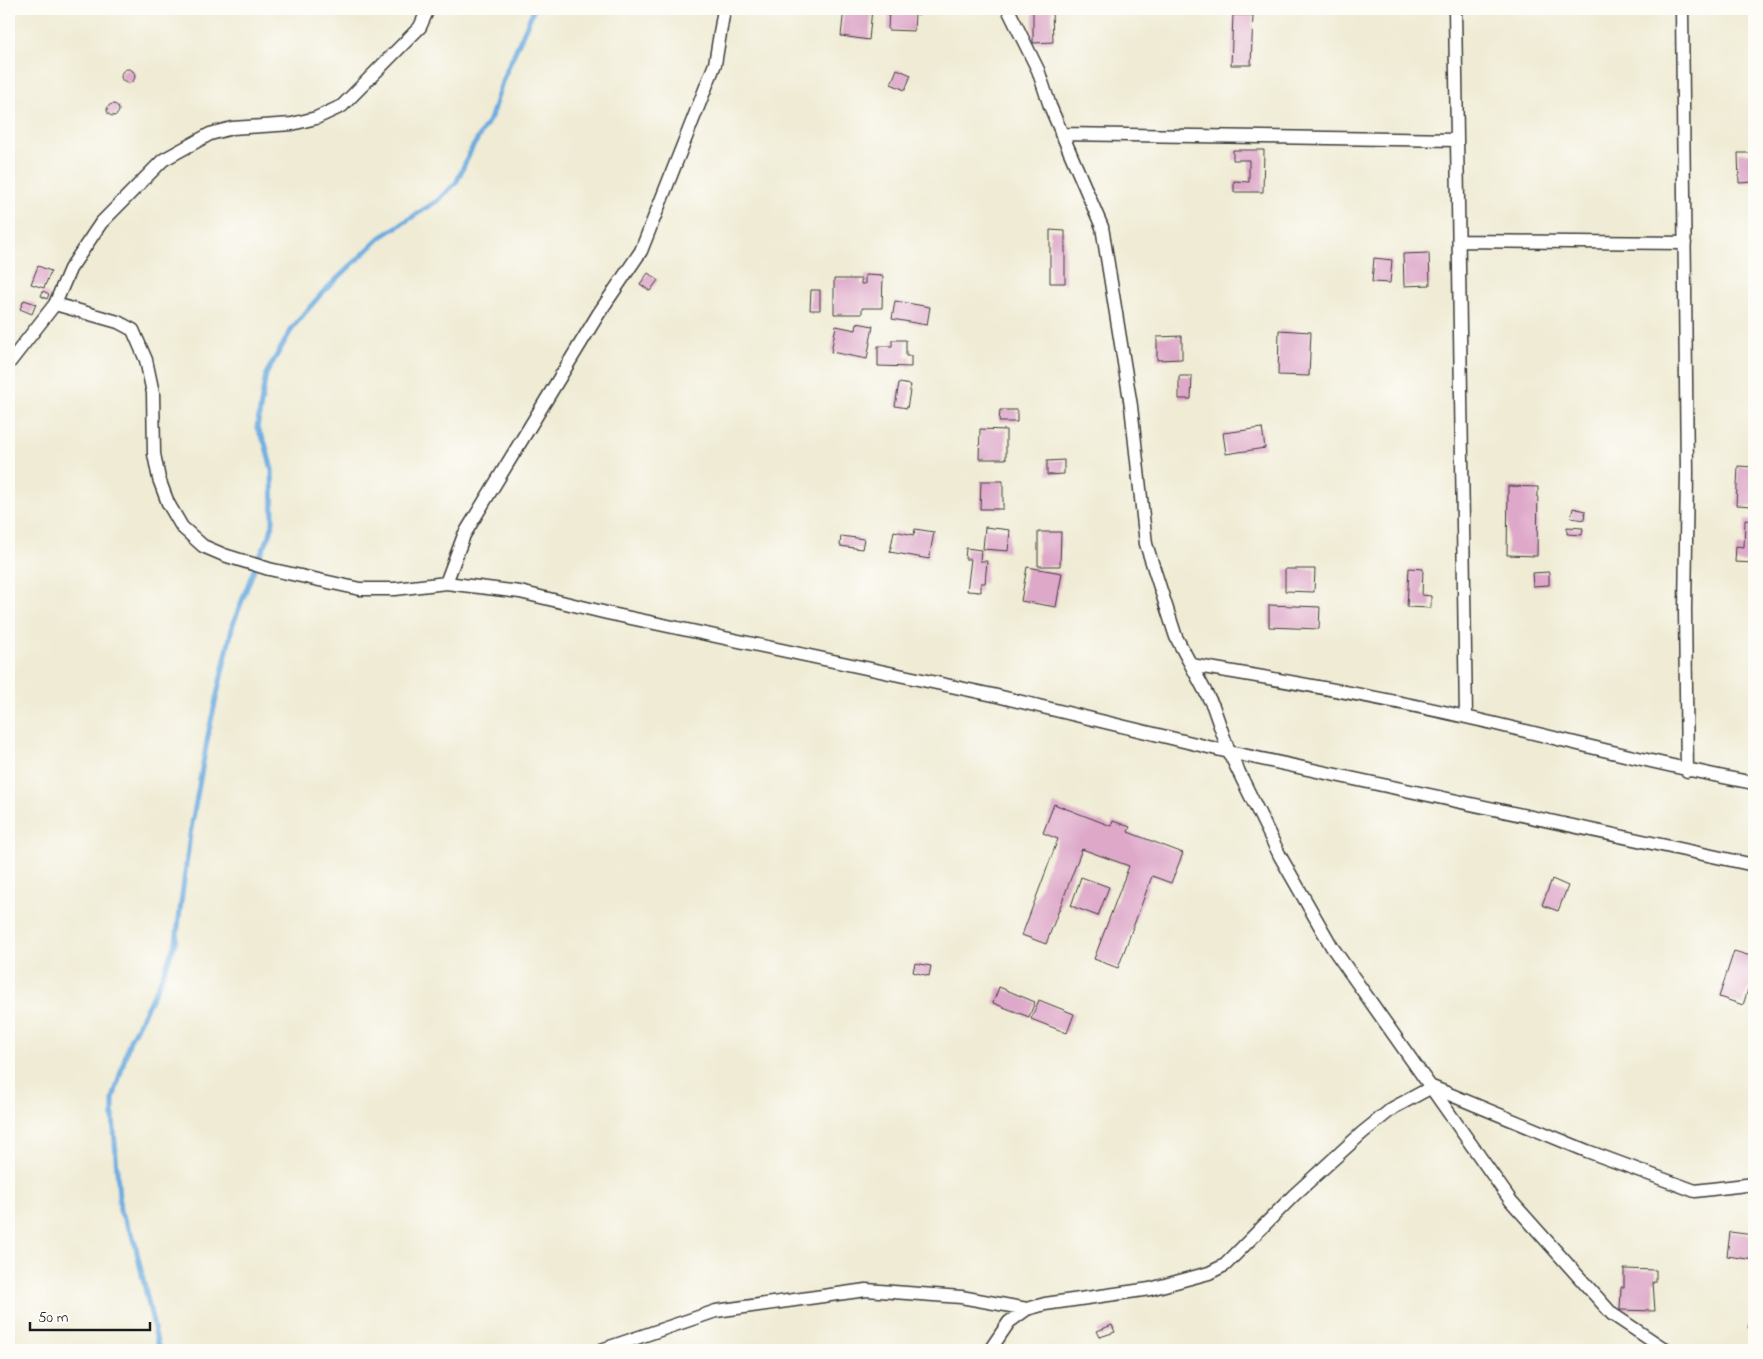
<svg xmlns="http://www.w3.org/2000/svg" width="1763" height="1359" font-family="'Indie Flower',sans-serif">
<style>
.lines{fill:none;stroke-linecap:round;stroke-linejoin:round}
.stream{stroke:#6dace0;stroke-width:5}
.building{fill:#dea8c9}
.minor-casing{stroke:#3c3b38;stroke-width:15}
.minor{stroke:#fff;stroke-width:12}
</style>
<rect width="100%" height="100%" fill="#fdfcf7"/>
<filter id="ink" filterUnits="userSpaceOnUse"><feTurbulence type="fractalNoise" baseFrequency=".02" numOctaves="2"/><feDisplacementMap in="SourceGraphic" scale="10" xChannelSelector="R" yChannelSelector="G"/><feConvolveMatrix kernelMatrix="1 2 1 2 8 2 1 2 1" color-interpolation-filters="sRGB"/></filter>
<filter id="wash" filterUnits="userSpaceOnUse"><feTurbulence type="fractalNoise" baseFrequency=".0096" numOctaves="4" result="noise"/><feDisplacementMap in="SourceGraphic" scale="20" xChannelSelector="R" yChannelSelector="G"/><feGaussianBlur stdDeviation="1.12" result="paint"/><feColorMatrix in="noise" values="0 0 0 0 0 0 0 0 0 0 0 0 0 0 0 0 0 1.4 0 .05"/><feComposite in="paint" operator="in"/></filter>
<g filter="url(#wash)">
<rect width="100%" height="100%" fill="#efebd4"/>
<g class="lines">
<!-- stream -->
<path class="stream" d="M159 1350 134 1239 120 1211 113 1116V1099L130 1040 159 984 176 941 190 835 209 730 233 624 258 559 270 535 273 522 272 470 265 443 257 428 266 374 293 327 322 293 381 237 437 201 456 183 472 148 491 117 503 79 534 9"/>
</g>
<g id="blocks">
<!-- building -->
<path class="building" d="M844 9H872L869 40 841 36Z
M889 9H919V15L915 14 914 31 888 30Z
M1033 10H1052L1053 42 1033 43Z
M1233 15H1253L1251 65H1231Z
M897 69 911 75 905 90 891 84Z
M121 76a7 7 0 1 1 14 0a7 7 0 1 1-14 0Z
M107 110a6 6 0 1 1 12 0a6 6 0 1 1-12 0Z
M1233 150H1264L1263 192H1234V181L1249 182V160H1233Z
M1738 153H1754V182L1739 183Z
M1050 230 1065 231V283H1050Z
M1429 253 1430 285 1404 286 1403 254Z
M1374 258 1392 260 1390 283 1372 282Z
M38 266 51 271 44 288 31 284Z
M648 273 658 280 650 291 640 284Z
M865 275 883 276 882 308H862V314H834V279H861V284H865Z
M811 290H820V310H810Z
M43 291 49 294 47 299 41 296Z
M24 300 36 304 32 314 20 309Z
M895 301 930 307 927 325 892 319Z
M857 323 873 326 867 359 831 352 836 326 856 330Z
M1279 330 1311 332 1309 376 1278 375Z
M1182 336V359L1157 360V337Z
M892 340H906V356H911V367L878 366V346H892Z
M1179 376H1192L1191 399H1179Z
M899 383 911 385 907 408 895 406Z
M1000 410H1017V422H999Z
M1262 428 1265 448 1226 454 1223 433Z
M980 429 1006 430V459H979Z
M1064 460V474L1047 475V461Z
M1738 466 1754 467V506L1736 505Z
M981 481H1003V509H980Z
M1508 486 1538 487 1537 556 1507 555Z
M1573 508 1585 511 1584 520 1571 518Z
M1745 520 1754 521V563L1735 562 1736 546 1744 547Z
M985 527 1010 530 1008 551 983 549Z
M1567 527 1583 528 1582 535 1567 534Z
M915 529 934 532 929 559 890 552 894 531 914 535Z
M1038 532H1061L1060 566H1038Z
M841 536 864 539 862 549 840 546Z
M966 548 981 550 980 561H987L985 583H981V592L967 591 971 559H965Z
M1027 567 1062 573 1056 607 1021 601Z
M1409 568 1423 569 1422 595 1431 596V608L1407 607Z
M1285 569H1315L1314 592 1285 591Z
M1549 572V585L1533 586 1532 573Z
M1269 605 1320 607 1319 629 1269 627Z
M1054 804 1111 826 1113 821 1130 827 1128 832 1183 853 1171 883 1152 876 1118 968 1094 959 1129 866 1082 849 1046 944 1022 935 1058 839 1043 833Z
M1081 877 1109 887 1098 916 1071 906Z
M1552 879 1568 886 1558 911 1542 905Z
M1734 951 1754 957V971L1743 1005 1719 997Z
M915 963 931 966 929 976 913 972Z
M999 987 1035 1002 1029 1017 993 1003Z
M1039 1000 1074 1014 1067 1033 1031 1019Z
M1730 1232 1754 1235V1260L1727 1256Z
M1624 1269 1656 1270V1282H1653L1655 1311 1620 1310 1621 1287H1624Z
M1754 1306V1330L1748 1328Z
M1112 1325 1115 1332 1100 1337 1097 1331Z"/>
</g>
</g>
<g filter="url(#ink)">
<use href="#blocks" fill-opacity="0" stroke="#3c3b38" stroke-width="1"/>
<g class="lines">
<!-- minor casing -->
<g class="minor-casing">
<path id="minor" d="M1008 9 1038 70 1050 106 1102 227 1131 406 1146 544 1176 637 1213 706 1229 752 1280 856 1332 947 1511 1201 1612 1314 1666 1350
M1455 9 1466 717
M1682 9 1687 473 1685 610 1687 771
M1061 134 1457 140
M1460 241 1685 243
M55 304 118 322 133 330 146 360 153 393 154 454 159 479 168 503 182 527 203 546 224 555 269 569 360 589H395L446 583 520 592 607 613 993 695 1229 752 1754 865
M9 363 55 304 70 269 101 223 163 160 210 134 232 128 292 124 316 118 342 106 420 27 428 9
M446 583 464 535 599 313 641 251 715 64 724 9
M1191 665C1283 680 1375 696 1466 717 1562 739 1657 765 1754 783
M601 1350 716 1311 866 1290 961 1297 1027 1309
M990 1350 1009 1322 1027 1309 1045 1304 1150 1289 1209 1273 1225 1265 1294 1195 1362 1133 1393 1108 1432 1087 1587 1151 1695 1191 1754 1184"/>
</g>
<!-- minor -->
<use href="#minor" class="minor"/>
</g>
</g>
<!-- margin -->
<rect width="1763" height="1359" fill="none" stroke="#fdfcf7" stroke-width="30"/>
<!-- scale -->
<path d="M30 1322v8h120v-8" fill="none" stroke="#1c1c1c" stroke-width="2.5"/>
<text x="38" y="1322" font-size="15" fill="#1c1c1c" stroke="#fdfcf7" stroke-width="4" paint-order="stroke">50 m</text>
</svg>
